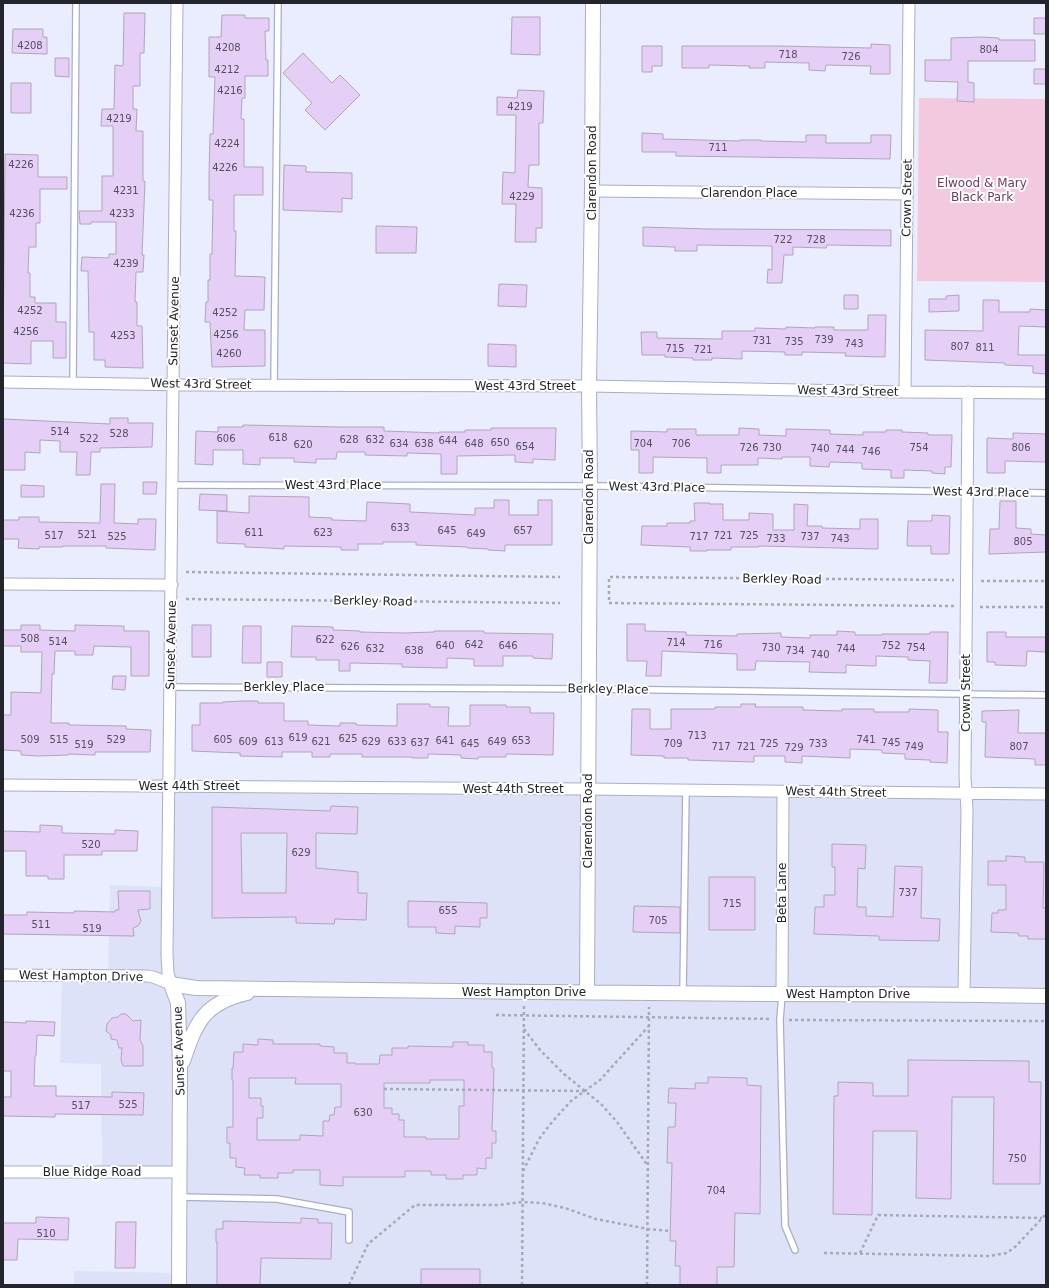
<svg xmlns="http://www.w3.org/2000/svg" width="1049" height="1288" font-family="'DejaVu Sans',sans-serif">
<style>
.built{fill:#dde2f9}
.green{fill:#f3c9df}
.building{fill:#e6cff7;stroke:#b0a5b8;fill-rule:evenodd}
.lines{fill:none;stroke-linecap:round;stroke-linejoin:round}
.service-casing{stroke:#aaaec3;stroke-width:8}
.minor-casing{stroke:#aaaec3;stroke-width:13}
.tertiary-casing{stroke:#aaaec3;stroke-width:16}
.path{stroke:#a7a9b7;stroke-width:2.5;stroke-dasharray:3 3;stroke-linecap:butt}
.service{stroke:#fff;stroke-width:5.5}
.minor{stroke:#fff;stroke-width:11}
.tertiary{stroke:#fff;stroke-width:14}
.labels{text-anchor:middle;stroke-width:4;stroke-linejoin:round;paint-order:stroke}
.number-label{font-size:10px;fill:#544f5f}
.street-label{font-size:12px;fill:#23242c;stroke:#fff}
.park-label{font-size:12px;fill:#743c5d;stroke:#fff}
</style>
<rect width="100%" height="100%" fill="#eaedfe"/>
<!-- built -->
<path class="built" d="M169 785 1046 796V1285H74V1271L179 1273 180 1171 102 1172 101 1064 60 1063 62 978 108 976 110 885 169 887Z"/>
<!-- green -->
<path class="green" d="M919 98 1046 99V282L917 281Z"/>
<!-- building -->
<path class="building" d="M124 13H145L144 53H140V86H133V109H137L136 131H143V181H145L142 255H144L143 272H136L135 302H137V326H142L143 368 105 367V360H94V332H89L88 271H81L82 257 109 258V254H116V222H91V224H80L79 211H102V176H113V126H101L102 109H114L115 65 123 66Z
M222 15H245V18H269V31H265L266 60H268V76H245V98H242L241 119H244V167H263V195H234V231H236L235 276 265 277 264 310H245L244 330H265V366L212 367 210 322H205L206 302H208V280H210V254H212L213 200H209V176L210 134H213L215 77H209V37H221Z
M512 17H540V55L511 54Z
M1034 18H1046V34H1034Z
M13 29H43V37H47V54L12 53Z
M981 37 999 38V40H1035V61H968V82L974 83V102L957 101 958 82 925 81V60H951V38Z
M871 44 890 45V74H870L871 66 826 65 825 71 809 70V63L765 62V68H749L750 66 709 65V68H682V46H779L871 48Z
M642 46H662V66H652V72H642Z
M303 53 332 83 340 75 360 95 325 130 305 110 312 103 283 73Z
M55 58H69V77L55 76Z
M1034 69H1046V84H1034Z
M11 83H31V113H11Z
M518 90 544 91 543 123H539V165H529L528 187 542 188V228H536V242H515L516 204H502L503 172 515 173 516 115H497V97L517 98Z
M642 133 663 134V139L740 141V140H761V141L806 142V135H826V143H871V135H891L890 159 676 156V152H642Z
M5 154 38 155V177H67V189H40V223H36V247H29L28 273H30V297H35V303H56V322H66V358H53V341H31V364L3 363Z
M284 165 306 166V172L352 173V199L342 198V212L283 210Z
M376 226 417 227 416 253H376Z
M643 227 708 229 891 230V246L827 245 826 248 793 247V255H784L782 283H767L768 269 772 270V246L697 245V251H675V247L643 246Z
M499 284 527 285 526 307 498 306Z
M844 295H858V309H844Z
M959 295V311L929 312V299H946V296Z
M983 300H999V312H1030V309L1046 310V327L1019 326 1018 355H1046V374L1033 373V366L1005 365V363L925 360V330L983 331Z
M868 315H886L885 357 845 356 846 353 802 352V355H785V352L742 351V359L712 358V360H693V358L665 357V355H642L641 332H657V338L722 339V331H755V328L786 329V327L815 328V327H834V330H868Z
M488 344 516 345V367L488 366Z
M110 418H128V423H153L152 447 100 448V452H91L90 475H76L77 452H60V441L40 440V453L25 452V470H3V419L110 424Z
M243 425 341 427H384V431L439 433V432H465V430H491V428H556L555 460 533 459V463L515 462V455L457 456V474H441V454L407 453V456L365 455V452H337L336 459H316V463L294 462V458H260V465L243 464V450H213V465L195 464 196 431 218 432V427H243Z
M739 428 759 429V435L786 436V429L830 430V434L863 435V432H886V430H902V432L928 433V435H952L951 467H945V474L932 473V471L904 470V478H891V470L862 469V463L830 462 829 467 810 466V457H782V459L758 458V465H721V473H707V458L653 457V473H639V450H631V431L667 432V429H696V435H739Z
M1013 433 1046 434V462L1005 461V473H987V438L1013 439Z
M143 482H157L156 494H143Z
M101 484H115L114 523 138 524V519H156L155 550 106 548V546H63V547H39V549L18 548 19 539H3V520H19V517H39V522L100 523Z
M21 485 44 486V497H21Z
M200 494 227 495V511L199 510Z
M249 496 309 497V517L332 518V520L366 521 367 502 410 504V512L475 515V508H494V500H509V515H538V500H552V545H505V551L488 550V549L467 548V547L416 545V542H383V544H358V550H341V547L284 546V549L269 548 245 547V544L217 543V511L249 513Z
M1000 501H1016V528L1031 529V534L1046 535V552L989 554 990 529H999Z
M694 503H710V504H723V520H749V513L773 514V530H794V504L808 505 807 526H822V528L860 529V519H878V549L759 546V547H731V550H707V551H690V547L641 545 642 526H667V523H690V521H695Z
M932 515 950 516 949 554H931V546H907L908 521H932Z
M627 624H645V631L686 632V635L737 636V634L781 633V637L810 638V635H837V631L855 632V635H882V634H930V632H948L947 683H929L930 661 908 660V657L876 656V666L846 665V673L809 672 810 662 756 661 755 670H737V654L662 651 661 676H646L647 661H627Z
M21 625H40V630L75 631V625L124 626V631H149V676H131V647L94 646 93 655H75V651H55L54 674H52L51 723H69V725L126 726V729L151 730 150 752H95V755L68 754V755L38 756 21 755V751L3 750V715H11V692L41 693 42 652H21V646H3V630H21Z
M192 625H211V657H192Z
M243 626H261V663H242Z
M292 626 333 627V630L360 631V632L403 633 434 632V631H484V633L553 634 552 659 533 658V656H503V666H474V659L447 658V668L402 667V664L350 663V671H339V660H316V657H291Z
M987 632H1006V637H1046V652L1027 651 1026 666 995 665V662H987Z
M267 662H282V677H267Z
M113 676H126L125 690 112 689Z
M242 701H258V703H284V721H308V725L340 726V723H356V725L397 726V704H430V707H449L448 726H470V705H506V707H530V713H554L553 755 506 754V757H478V759L461 758V755L428 754V758H412V757H362V754H330V757H312V752H282V757L240 756V753L192 751V725H200V703H223V702Z
M741 704H756L755 707H803V710L842 711V709H874V712H909V709L938 710V732H948L947 763 930 762V760L905 759V754L882 753V750L850 749V758L802 756V763L785 762V756H754V762L688 760V758H664V756L631 755 632 709H650V729H671V709H715V707H741Z
M1019 710 1018 733H1046V765H1035V759L985 757 986 722H982V711Z
M331 806 358 807 357 834 316 833V868L358 872V893H367L366 920 335 919 334 924 296 923V917L212 918V807L330 811ZM241 833H287L286 893H242Z
M40 825 62 826V833L115 834V830L138 831 137 851H102V855H64V879H48V876H26V851H3V831L40 832Z
M832 844 866 845 865 869 858 868 857 907H866V916L893 917 895 866 922 867 921 918 940 919 939 941 879 940V936L814 934 815 907H824V895H835V867H832Z
M1006 856 1025 857V862H1044L1043 908H1046V939H1028V936H1019L1018 933 991 932 992 913H998V910H1006V885H988V861H1006Z
M709 877H755V930H709Z
M118 891H150V909L138 910 141 921 138 926 133 928 134 936 3 934V915H27V912L74 913V911L115 912V910H119Z
M408 901 487 903V918H480V927L455 926V934L436 933V927H408Z
M634 906 680 907V933L633 932Z
M121 1014H126L133 1021 141 1020 140 1040 143 1046V1066H123L121 1060 122 1048H119L117 1040 111 1039V1035L106 1031 107 1024 112 1018 118 1017Z
M26 1021 55 1022 54 1036 37 1035 36 1056H35L34 1086H56V1096L112 1097V1092L144 1093 143 1115 55 1114V1117L3 1116V1097H11V1071H3V1022L26 1023Z
M258 1039 273 1040V1044H320V1046L334 1047V1053H347V1063H355V1064H379L380 1055H392V1048H408V1046L453 1047V1042H468V1045H484V1052H492V1068H494L492 1131H496V1143H492V1158H486V1169L477 1168V1175H463V1179H446V1175H431V1171H405V1177H343V1186L320 1185V1170H293V1173H278V1178H260V1175H244L245 1168 236 1167V1158H230V1143H227V1127H233V1080H232V1068H233L234 1052H243V1044L258 1045ZM249 1078H296L295 1084H341V1107H335L334 1115H330L329 1121H323V1136L300 1135V1140H257V1118H263V1106H261V1098H249ZM430 1080H464V1106H459V1139H426V1137H404V1120H399V1114H392V1108H384V1083H430Z
M908 1060 1029 1061V1082H1041L1040 1184H993L994 1097H952L951 1199 916 1198 917 1131H873L872 1215 833 1214 834 1096H838V1082L873 1083V1096H908Z
M708 1077 747 1078V1085L761 1086 760 1214 735 1213 734 1267H717V1285H680V1266H675L676 1241H670L672 1163H667L668 1127H675L676 1103H668L669 1088 695 1089V1083H708Z
M36 1217 69 1218 68 1240 18 1239 17 1260H3V1223H36Z
M301 1218 318 1219V1223H332L331 1259 261 1258 260 1285H217V1242H216V1229H223V1221L301 1223Z
M116 1222H136L135 1268H115Z
M421 1269H480V1285H421Z"/>
<g class="lines">
<!-- service casing -->
<g class="service-casing">
<path id="service" d="M73 383 76 3
M274 385 278 3
M173 485 600 486 1046 493
M171 687 589 689 1046 695
M683 993 686 790
M782 994 780 1020 785 1226 795 1250
M180 1197 277 1199 349 1212V1240"/>
</g>
<!-- minor casing -->
<g class="minor-casing">
<path id="minor" d="M592 191 907 194
M3 382 189 385 589 386 905 392 1046 393
M905 392 909 3
M3 584 172 585
M3 785 588 789 1046 794
M3 975 148 976 153 977 171 984
M171 984 168 973 167 954 177 3
M782 994 783 792
M964 994 967 810 965 777 968 392
M3 1172H180"/>
</g>
<!-- tertiary casing -->
<g class="tertiary-casing">
<path id="tertiary" d="M171 984 196 988C385 991 575 992 764 994 858 994 952 994 1046 996
M171 984 178 1003 180 1068 179 1285
M587 992 590 486 589 386 592 191 593 3
M183 1061C196 1022 204 1003 247 993"/>
</g>
<!-- path -->
<path class="path" d="M186 572 560 577
M981 581H1046
M186 599 560 603
M954 606 609 603V577L954 580
M980 607H1046
M496 1015 772 1019
M789 1020 1046 1021
M524 1029 540 1050 564 1074 601 1104 617 1122 648 1166
M384 1089 585 1091
M523 1171 539 1139 552 1122 571 1101 600 1080 648 1027
M824 1253 989 1256 1007 1253 1016 1246 1046 1214
M860 1253 878 1215 1042 1218
M349 1285 368 1244 415 1205H499L522 1202 542 1203 565 1208 596 1219 648 1229 671 1231
M522 1285 524 1004
M647 1285 649 1007"/>
<!-- service -->
<use href="#service" class="service"/>
<!-- minor -->
<use href="#minor" class="minor"/>
<!-- tertiary -->
<use href="#tertiary" class="tertiary"/>
</g>
<g class="labels">
<!-- number labels -->
<g class="number-label">
<text x="30" y="49">4208</text>
<text x="228" y="51">4208</text>
<text x="989" y="53">804</text>
<text x="788" y="58">718</text>
<text x="851" y="60">726</text>
<text x="227" y="73">4212</text>
<text x="230" y="94">4216</text>
<text x="520" y="110">4219</text>
<text x="119" y="122">4219</text>
<text x="227" y="147">4224</text>
<text x="718" y="151">711</text>
<text x="21" y="168">4226</text>
<text x="225" y="171">4226</text>
<text x="126" y="194">4231</text>
<text x="522" y="200">4229</text>
<text x="22" y="217">4236</text>
<text x="122" y="217">4233</text>
<text x="783" y="243">722</text>
<text x="816" y="243">728</text>
<text x="126" y="267">4239</text>
<text x="30" y="314">4252</text>
<text x="225" y="316">4252</text>
<text x="26" y="335">4256</text>
<text x="226" y="338">4256</text>
<text x="123" y="339">4253</text>
<text x="824" y="343">739</text>
<text x="762" y="344">731</text>
<text x="794" y="345">735</text>
<text x="854" y="347">743</text>
<text x="960" y="350">807</text>
<text x="985" y="351">811</text>
<text x="675" y="352">715</text>
<text x="703" y="353">721</text>
<text x="229" y="357">4260</text>
<text x="60" y="435">514</text>
<text x="119" y="437">528</text>
<text x="278" y="441">618</text>
<text x="89" y="442">522</text>
<text x="226" y="442">606</text>
<text x="349" y="443">628</text>
<text x="375" y="443">632</text>
<text x="448" y="444">644</text>
<text x="500" y="446">650</text>
<text x="399" y="447">634</text>
<text x="424" y="447">638</text>
<text x="474" y="447">648</text>
<text x="643" y="447">704</text>
<text x="681" y="447">706</text>
<text x="303" y="448">620</text>
<text x="525" y="450">654</text>
<text x="749" y="451">726</text>
<text x="772" y="451">730</text>
<text x="919" y="451">754</text>
<text x="1021" y="451">806</text>
<text x="820" y="452">740</text>
<text x="845" y="453">744</text>
<text x="871" y="455">746</text>
<text x="400" y="531">633</text>
<text x="447" y="534">645</text>
<text x="523" y="534">657</text>
<text x="254" y="536">611</text>
<text x="323" y="536">623</text>
<text x="476" y="537">649</text>
<text x="87" y="538">521</text>
<text x="54" y="539">517</text>
<text x="723" y="539">721</text>
<text x="749" y="539">725</text>
<text x="117" y="540">525</text>
<text x="699" y="540">717</text>
<text x="810" y="540">737</text>
<text x="776" y="542">733</text>
<text x="840" y="542">743</text>
<text x="1023" y="545">805</text>
<text x="30" y="642">508</text>
<text x="325" y="643">622</text>
<text x="58" y="645">514</text>
<text x="676" y="646">714</text>
<text x="474" y="648">642</text>
<text x="713" y="648">716</text>
<text x="445" y="649">640</text>
<text x="508" y="649">646</text>
<text x="891" y="649">752</text>
<text x="350" y="650">626</text>
<text x="771" y="651">730</text>
<text x="916" y="651">754</text>
<text x="375" y="652">632</text>
<text x="846" y="652">744</text>
<text x="414" y="654">638</text>
<text x="795" y="654">734</text>
<text x="820" y="658">740</text>
<text x="697" y="739">713</text>
<text x="298" y="741">619</text>
<text x="348" y="742">625</text>
<text x="30" y="743">509</text>
<text x="59" y="743">515</text>
<text x="116" y="743">529</text>
<text x="223" y="743">605</text>
<text x="866" y="743">741</text>
<text x="445" y="744">641</text>
<text x="521" y="744">653</text>
<text x="248" y="745">609</text>
<text x="274" y="745">613</text>
<text x="321" y="745">621</text>
<text x="371" y="745">629</text>
<text x="397" y="745">633</text>
<text x="497" y="745">649</text>
<text x="420" y="746">637</text>
<text x="891" y="746">745</text>
<text x="470" y="747">645</text>
<text x="673" y="747">709</text>
<text x="769" y="747">725</text>
<text x="818" y="747">733</text>
<text x="84" y="748">519</text>
<text x="721" y="750">717</text>
<text x="746" y="750">721</text>
<text x="914" y="750">749</text>
<text x="1019" y="750">807</text>
<text x="794" y="751">729</text>
<text x="91" y="848">520</text>
<text x="301" y="856">629</text>
<text x="908" y="896">737</text>
<text x="732" y="907">715</text>
<text x="448" y="914">655</text>
<text x="658" y="924">705</text>
<text x="41" y="928">511</text>
<text x="92" y="932">519</text>
<text x="128" y="1108">525</text>
<text x="81" y="1109">517</text>
<text x="363" y="1116">630</text>
<text x="1017" y="1162">750</text>
<text x="716" y="1194">704</text>
<text x="46" y="1237">510</text>
</g>
<!-- street labels -->
<g class="street-label">
<text transform="translate(592 173) rotate(-90)" y="4">Clarendon Road</text>
<text x="749" y="197">Clarendon Place</text>
<text transform="translate(907 198) rotate(-89)" y="4">Crown Street</text>
<text transform="translate(174 321) rotate(-89)" y="4">Sunset Avenue</text>
<text transform="translate(201 384) rotate(1)" y="4">West 43rd Street</text>
<text x="525" y="390">West 43rd Street</text>
<text transform="translate(848 391) rotate(1)" y="4">West 43rd Street</text>
<text x="333" y="489">West 43rd Place</text>
<text transform="translate(657 487) rotate(1)" y="4">West 43rd Place</text>
<text transform="translate(981 492) rotate(1)" y="4">West 43rd Place</text>
<text transform="translate(589 497) rotate(-90)" y="4">Clarendon Road</text>
<text transform="translate(782 579) rotate(1)" y="4">Berkley Road</text>
<text transform="translate(373 601) rotate(1)" y="4">Berkley Road</text>
<text transform="translate(171 645) rotate(-89)" y="4">Sunset Avenue</text>
<text x="284" y="691">Berkley Place</text>
<text transform="translate(608 689) rotate(1)" y="4">Berkley Place</text>
<text transform="translate(966 693) rotate(-90)" y="4">Crown Street</text>
<text x="189" y="790">West 44th Street</text>
<text x="513" y="793">West 44th Street</text>
<text transform="translate(836 792) rotate(1)" y="4">West 44th Street</text>
<text transform="translate(588 821) rotate(-90)" y="4">Clarendon Road</text>
<text transform="translate(782 893) rotate(-90)" y="4">Beta Lane</text>
<text transform="translate(81 976) rotate(1)" y="4">West Hampton Drive</text>
<text x="524" y="996">West Hampton Drive</text>
<text x="848" y="998">West Hampton Drive</text>
<text transform="translate(179 1051) rotate(-92)" y="4">Sunset Avenue</text>
<text x="92" y="1176">Blue Ridge Road</text>
</g>
<!-- park labels -->
<g class="park-label">
<text x="982" y="187">Elwood &amp; Mary<tspan x="982" dy="14">Black Park</tspan></text>
</g>
</g>
<!-- border -->
<rect width="1049" height="1288" fill="none" stroke="#23242c" stroke-width="8"/>
</svg>
